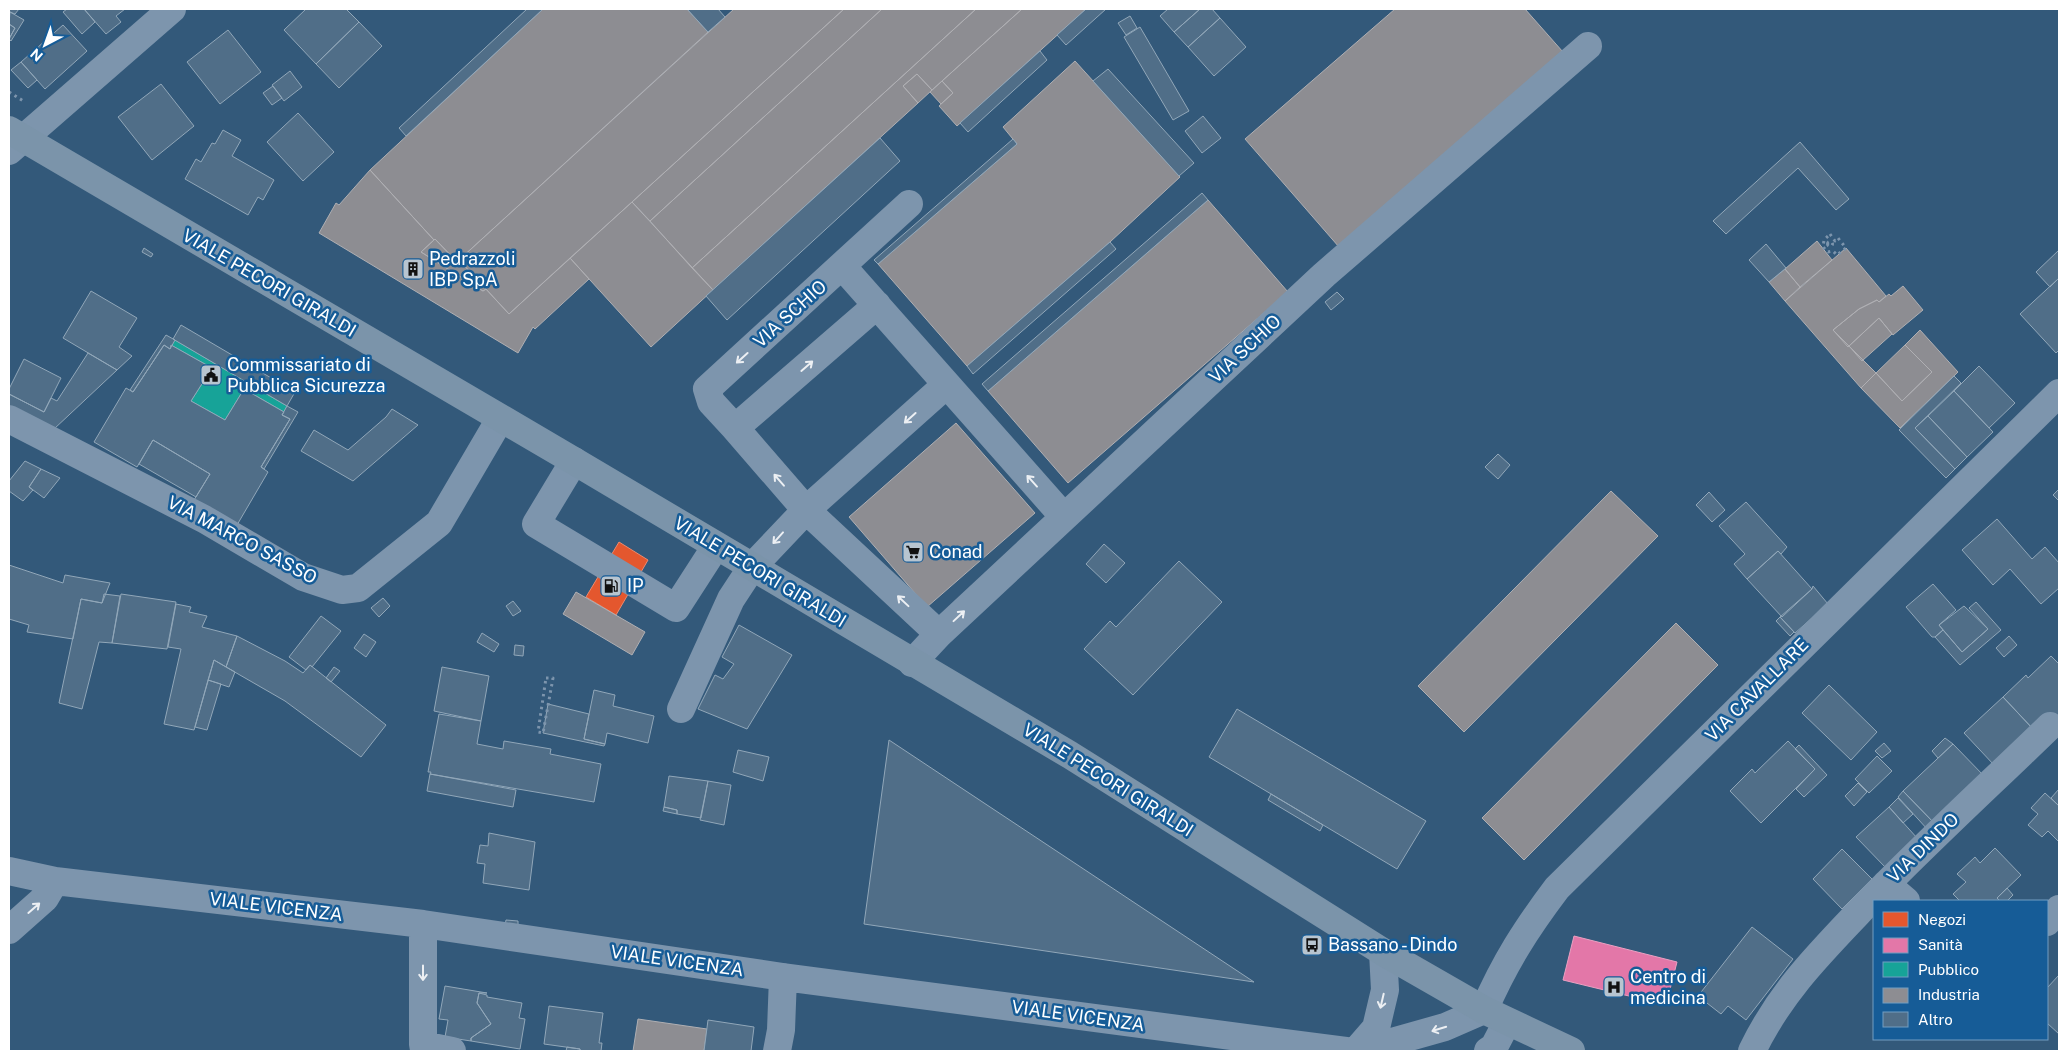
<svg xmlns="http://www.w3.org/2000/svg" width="2068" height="1060" font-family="'Public Sans',sans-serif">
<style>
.shops{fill:#e4572e;stroke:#ec896d}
.health{fill:#e377a8;stroke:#eba0c2}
.public{fill:#17a398;stroke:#5dbfb7}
.industry{fill:#8d8d92;stroke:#afafb3}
.building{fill:#506e88;stroke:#91a7b9}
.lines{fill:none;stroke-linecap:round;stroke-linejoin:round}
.path{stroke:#7d95ad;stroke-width:3;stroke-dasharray:2.5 4;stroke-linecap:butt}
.minor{stroke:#7d95ad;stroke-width:28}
.major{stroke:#7b94aa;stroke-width:28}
.oneway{stroke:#eceff3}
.labels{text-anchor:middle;stroke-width:5;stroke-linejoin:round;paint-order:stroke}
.poi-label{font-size:18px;fill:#fff;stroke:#165c97;text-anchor:start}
.street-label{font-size:18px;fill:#fff;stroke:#165c97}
</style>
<rect width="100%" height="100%" fill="#33597a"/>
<!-- shops -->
<path class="shops" d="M619 542 648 560 616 615 586 597Z"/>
<!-- health -->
<path class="health" d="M1574 936 1677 962 1666 1005 1563 980Z"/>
<!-- public -->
<path class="public" d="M175 340 287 406 284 412 244 389 225 420 191 401 212 368 171 345Z"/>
<!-- industry -->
<path class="industry" d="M543 9H687L708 32 459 260 461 262 459 264 435 239 434 240 370 170Z
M734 9H844L509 314 459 260Z
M844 9H882L650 221 632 202Z
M882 9H976L692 268 650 221Z
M976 9H1022L932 90 917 74 903 86 918 103 713 290 692 268Z
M1022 9H1086L957 126 939 106 953 93 942 81Z
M1395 9H1525L1563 52 1339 247 1245 139Z
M1075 61 1180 177 1110 242 967 366 878 264 1017 144 1003 127Z
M917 74 932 90 918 103 903 86Z
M942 81 953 93 941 104 930 92Z
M370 170 434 240 421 252 483 291 486 289 509 314 570 258 589 279 535 329 533 327 518 353 319 233 336 203 339 205Z
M1208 200 1288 292 1068 483 988 391Z
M632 202 713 290 651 347 570 258Z
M435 239 459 264 461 262 486 289 483 291 421 252Z
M1817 241 1832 260 1800 287 1785 269Z
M1846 248 1886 296 1879 302 1877 300 1859 309 1833 330 1876 373 1861 388 1785 301Z
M1785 269 1800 287 1785 301 1769 282Z
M1903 286 1923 310 1893 335 1879 318 1848 347 1833 330 1859 309 1877 300 1879 302 1889 294 1891 296Z
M1879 318 1892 334 1862 361 1849 346Z
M1920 330 1958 372 1900 428 1861 388 1876 373 1902 401 1932 372 1905 345Z
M1905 345 1932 372 1902 401 1876 373Z
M956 423 1035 513 927 607 849 517Z
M1611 491 1658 536 1464 732 1418 686Z
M576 592 645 632 632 655 563 614Z
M1676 623 1718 665 1524 860 1482 818Z
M638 1019 707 1029 704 1051H633Z"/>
<!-- building -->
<path class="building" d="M9 9H19L15 14 10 12 9 14Z
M67 9H84L95 22 82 34 63 12Z
M84 9H125L116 16 121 22 106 34Z
M306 9H346L359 22 316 64 284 30Z
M527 9H543L406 136 399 128Z
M687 9H718L725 17 708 32Z
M1086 9H1106L1066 45 1057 35Z
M1168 9H1200L1174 32 1160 16Z
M1200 9H1212L1220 18 1188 47 1174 32Z
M10 12 24 20 11 41 9 39 15 28 9 24Z
M1130 16 1137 28 1126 35 1118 23Z
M1220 18 1246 47 1214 76 1188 47Z
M359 22 382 46 339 88 316 64Z
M9 24 15 28 9 39Z
M63 25 87 51 45 89 21 62Z
M1140 27 1189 111 1173 120 1124 37Z
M228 30 261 72 220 104 187 62Z
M1040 51 1047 60 968 132 960 123Z
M21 62 37 80 28 88 11 70Z
M1108 69 1194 163 1179 176 1093 81Z
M290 71 302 87 284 101 272 85Z
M161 84 194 126 152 160 118 117Z
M273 86 282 98 272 105 263 93Z
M298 113 334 152 303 181 267 142Z
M1203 116 1221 138 1202 153 1185 131Z
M223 130 241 140 232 156 274 180 263 200 258 197 248 215 185 179 196 159 201 162 212 143 215 144Z
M880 138 900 161 727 320 706 296Z
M1013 139 1017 144 878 264 874 260Z
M1800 142 1849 199 1836 210 1798 168 1726 234 1713 221Z
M1202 193 1208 200 988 391 982 384Z
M1110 242 1116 249 973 374 967 366Z
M1766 244 1786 268 1769 282 1749 260Z
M144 248 153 254 151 257 142 252Z
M2059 250V278L2050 287 2036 272Z
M2059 278V350L2056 353 2020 314Z
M91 291 137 318 119 347 132 356 117 370 63 338Z
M1337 292 1344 299 1331 310 1325 302Z
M181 325 295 392 287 406 173 339Z
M166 335 175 340 170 349 164 345 133 392 130 390Z
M164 345 170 349 171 345 212 368 191 401 225 420 244 389 284 412 282 415 290 419 261 467 268 472 237 525 194 500 210 474 153 440 137 467 94 442 126 388 133 392Z
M88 353 117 370 54 429 9 409V394L44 412 51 398 57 401Z
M24 359 61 378 44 412 9 394V389Z
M1979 366 2015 403 1989 428 1954 391Z
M1954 376 1961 383 1915 428 1955 469 1946 478 1899 430Z
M1954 391 1993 432 1967 457 1928 416Z
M287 406 298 412 264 469 261 467 290 419 282 415Z
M392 409 418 425 353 481 301 451 314 430 348 450 386 417Z
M1928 416 1967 457 1955 469 1915 428Z
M153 440 210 474 196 497 139 464Z
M1498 454 1510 465 1498 479 1485 467Z
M25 461 41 469 29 487 33 490 23 501 9 491V481Z
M41 469 60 478 44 498 29 487Z
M2059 489V501L2053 495Z
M1709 492 1725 510 1712 522 1696 505Z
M1746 502 1787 547 1781 554 1778 551 1747 579 1734 564 1745 554 1719 526Z
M1997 519 2032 559 2045 547 2059 563V588L2041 604 2010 569 1993 585 1962 550Z
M1104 544 1125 563 1106 583 1086 564Z
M1778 551 1812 589 1782 617 1747 579Z
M1179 561 1222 602 1133 695 1084 649 1110 621 1116 627Z
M9 565 63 583 65 575 110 583 102 603 81 599 73 639 27 632 29 625 9 619Z
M1933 584 1956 610 1939 625 1943 630 1935 637H1932L1906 607Z
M1813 586 1828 604 1795 633 1780 617 1812 589Z
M104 594 120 596 112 643 99 642 82 709 59 703 81 599 102 603Z
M121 594 176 602 167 649 112 643Z
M383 598 390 606 379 617 371 608Z
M513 601 521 611 513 616 506 606Z
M1976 602 2001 630 1960 665 1935 637 1943 630 1962 652 1988 629 1969 608Z
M176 604 191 607 189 612 207 616 202 627 237 636 226 667 214 660 194 730 164 724 181 649 168 647Z
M1964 606 1988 629 1962 652 1939 625Z
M321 616 341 631 312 667 310 665 306 670 289 657Z
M1780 617 1794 632 1790 636 1776 621Z
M739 625 792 655 747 729 698 709 715 675 723 679 734 664 722 657Z
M482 633 499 644 494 652 477 642Z
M364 634 376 642 366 657 354 648Z
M237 636 285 661 303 673 310 665 386 725 361 757 285 701 226 667Z
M2009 636 2017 645 2004 657 1996 648Z
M515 645 524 646 523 656 514 655Z
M2051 656 2059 664V719L2033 729 2003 697 2026 675 2028 678Z
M214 660 235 672 229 687 208 680Z
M334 667 340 671 331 682 326 678Z
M442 667 489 676 481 721 434 711Z
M208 680 221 684 207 730 195 727Z
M1829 685 1877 732 1851 760 1802 713Z
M594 690 615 695 613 706 654 716 648 743 607 733 605 744 584 739Z
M2003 697 2033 729 1994 765 1964 733Z
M548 704 589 714 584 739 605 744 604 746 543 733Z
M1237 709 1426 821 1397 869 1209 757Z
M439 714 481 721 477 744 503 749 504 741 551 749 550 754 601 764 594 802 430 774 431 772H428Z
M1945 738 1953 744 1938 758 1932 751Z
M889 740 1254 982 864 924Z
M1788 741 1815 769 1761 823 1730 791 1752 769 1755 773Z
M1884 743 1891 751 1882 758 1875 751Z
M1953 744 1985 777 1935 824 1903 791Z
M1799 745 1827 775 1804 797 1796 789 1815 769 1795 749Z
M738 750 769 757 763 781 733 772Z
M1877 756 1892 771 1869 793 1855 779Z
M430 774 516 790 513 807 427 791Z
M669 776 708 781 701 818 677 814V810L664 807Z
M708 781 731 785 724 825 700 820Z
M1858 783 1867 792 1854 806 1845 796Z
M2059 789V806L2051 798Z
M1903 791 1935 824 1928 830 1898 797Z
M2045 793 2059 806V842L2048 831 2042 837 2028 825 2038 814 2031 808Z
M1271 794 1323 825 1320 831 1268 800Z
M1898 798 1913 814 1903 823 1889 807Z
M664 807 677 810V814L663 811Z
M1889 807 1918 839 1886 868 1856 837Z
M489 833 535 842 529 890 483 883 485 864 477 863 480 845 488 846Z
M1995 848 2021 875 1997 898 2000 901H1960L1953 894 1966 882 1957 874 1975 857 1980 863Z
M1842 849 1872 879 1842 909 1813 879Z
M2007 888 2013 895 2007 901H2000L1997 898Z
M506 920 518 921V928L505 926Z
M1752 927 1793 959 1746 1020 1728 1006 1721 1014 1698 996Z
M2059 975V1034L2047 1023V988Z
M445 986 487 993H479L477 1003 491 1024 471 1038V1041L445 1037 448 1020 439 1019Z
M479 993 487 995V997L522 1003 519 1018 525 1019 520 1049 471 1041V1038L491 1024 477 1003Z
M549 1006 603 1013 599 1043H602L601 1051H580V1049L544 1044Z
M708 1020 754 1027 751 1051H704Z
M567 1047 580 1049V1051H566Z"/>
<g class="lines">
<!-- path -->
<path class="path" d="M9 92 25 102
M1830 234 1835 241 1838 238 1846 248 1837 255 1833 251 1828 252 1823 247 1824 240Z
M1827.5 244a2.5 2.5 0 1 1 5 0a2.5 2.5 0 1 1-5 0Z
M546 678H553L543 733 538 732Z"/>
<!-- minor -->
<path class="minor" d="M9 151 172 9
M842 266 1064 517
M877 305 735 428 806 510 946 385
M9 419 204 519 303 577 342 590 358 588 439 523 500 419
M735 428 711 402 707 389 909 204
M574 461 536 524 676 608 716 546
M912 663 939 634 1324 275 1588 46
M681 709 731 599 752 567 806 510 939 634
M9 871 55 881 423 924 783 977 1346 1051
M1886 884 1906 901
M2047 922 2059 909
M423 924V1045L452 1051
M9 930 45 898 55 881
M777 1051 781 1030 783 977
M1356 1051 1376 1028 1385 990 1383 952
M1360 1051 1445 1027 1484 1010C1505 962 1526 929 1557 888L2059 393
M1488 1051 1494 1047 1507 1022
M1752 1051C1779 995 1815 958 1857 914 1919 849 1986 788 2050 726"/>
<!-- major -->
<path class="major" d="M9 130 574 461 1070 755 1383 952 1484 1010 1571 1051"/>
</g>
<!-- one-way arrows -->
<defs><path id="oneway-shaft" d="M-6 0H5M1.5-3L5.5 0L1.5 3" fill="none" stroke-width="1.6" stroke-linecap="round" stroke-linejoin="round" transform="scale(1.25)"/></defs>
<g class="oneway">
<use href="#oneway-shaft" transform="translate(742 358) rotate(138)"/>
<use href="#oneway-shaft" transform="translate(807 366) rotate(-41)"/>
<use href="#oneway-shaft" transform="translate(910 418) rotate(138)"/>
<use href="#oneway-shaft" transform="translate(779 480) rotate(-131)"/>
<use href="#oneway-shaft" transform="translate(1032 481) rotate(-132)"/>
<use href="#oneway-shaft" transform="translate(778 538) rotate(132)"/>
<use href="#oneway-shaft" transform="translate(903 601) rotate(-137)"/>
<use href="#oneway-shaft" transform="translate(959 616) rotate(-43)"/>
<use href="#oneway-shaft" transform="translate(34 908) rotate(-41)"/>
<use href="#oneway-shaft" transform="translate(423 973) rotate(90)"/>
<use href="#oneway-shaft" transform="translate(1382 1001) rotate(103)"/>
<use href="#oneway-shaft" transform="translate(1439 1029) rotate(163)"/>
</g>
<!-- icons -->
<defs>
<g id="building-square" transform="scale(1.125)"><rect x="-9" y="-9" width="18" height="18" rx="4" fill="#b8c5d0" stroke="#165c97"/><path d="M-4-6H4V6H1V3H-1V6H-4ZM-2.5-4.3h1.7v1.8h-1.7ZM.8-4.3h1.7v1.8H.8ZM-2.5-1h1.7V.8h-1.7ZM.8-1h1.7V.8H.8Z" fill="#111"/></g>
<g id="civic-square" transform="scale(1.125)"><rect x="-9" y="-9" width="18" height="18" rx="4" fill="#b8c5d0" stroke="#165c97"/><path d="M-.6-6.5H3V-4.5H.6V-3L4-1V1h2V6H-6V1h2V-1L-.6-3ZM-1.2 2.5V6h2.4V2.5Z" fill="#111"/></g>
<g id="supermarket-square" transform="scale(1.125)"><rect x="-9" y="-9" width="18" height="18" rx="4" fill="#b8c5d0" stroke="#165c97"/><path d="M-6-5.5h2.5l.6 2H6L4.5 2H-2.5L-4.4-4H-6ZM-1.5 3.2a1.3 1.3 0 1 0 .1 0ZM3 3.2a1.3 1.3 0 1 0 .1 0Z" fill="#111"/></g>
<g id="fuel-square" transform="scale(1.125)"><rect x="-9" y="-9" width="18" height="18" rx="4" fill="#b8c5d0" stroke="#165c97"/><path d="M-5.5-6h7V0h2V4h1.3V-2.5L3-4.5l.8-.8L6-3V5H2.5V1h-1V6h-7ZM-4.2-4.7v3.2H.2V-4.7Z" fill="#111"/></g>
<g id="bus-square" transform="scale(1.125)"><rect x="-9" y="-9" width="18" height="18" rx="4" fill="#b8c5d0" stroke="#165c97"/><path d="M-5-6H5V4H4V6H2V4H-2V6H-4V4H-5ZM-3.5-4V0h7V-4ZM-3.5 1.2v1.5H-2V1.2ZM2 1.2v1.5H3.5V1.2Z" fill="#111"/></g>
<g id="hospital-square" transform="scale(1.125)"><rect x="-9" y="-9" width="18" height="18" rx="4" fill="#b8c5d0" stroke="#165c97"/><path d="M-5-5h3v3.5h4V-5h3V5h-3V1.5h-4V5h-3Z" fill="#111"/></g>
</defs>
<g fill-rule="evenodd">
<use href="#building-square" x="413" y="269"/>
<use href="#civic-square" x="211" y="375"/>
<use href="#supermarket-square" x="913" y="552"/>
<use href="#fuel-square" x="611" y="586"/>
<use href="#bus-square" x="1312" y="945"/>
<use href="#hospital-square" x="1614" y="987"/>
</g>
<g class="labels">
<!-- poi labels -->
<g class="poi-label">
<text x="429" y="265">Pedrazzoli<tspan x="429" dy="21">IBP SpA</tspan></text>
<text x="227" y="371">Commissariato di<tspan x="227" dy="21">Pubblica Sicurezza</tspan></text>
<text x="929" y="558">Conad</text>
<text x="627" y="592">IP</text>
<text x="1328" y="951">Bassano - Dindo</text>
<text x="1630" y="983">Centro di<tspan x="1630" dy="21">medicina</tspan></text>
</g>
<!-- street labels -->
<g class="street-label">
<text transform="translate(269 283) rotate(30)" y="6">VIALE PECORI GIRALDI</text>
<text transform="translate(790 314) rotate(-42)" y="6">VIA SCHIO</text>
<text transform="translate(1245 349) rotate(-43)" y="6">VIA SCHIO</text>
<text transform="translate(242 540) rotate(28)" y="6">VIA MARCO SASSO</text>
<text transform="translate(760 572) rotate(31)" y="6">VIALE PECORI GIRALDI</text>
<text transform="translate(1757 690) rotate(-45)" y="6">VIA CAVALLARE</text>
<text transform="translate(1108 780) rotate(32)" y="6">VIALE PECORI GIRALDI</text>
<text transform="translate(1923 848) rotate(-44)" y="6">VIA DINDO</text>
<text transform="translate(276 907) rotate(7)" y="6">VIALE VICENZA</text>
<text transform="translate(677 961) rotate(8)" y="6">VIALE VICENZA</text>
<text transform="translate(1078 1016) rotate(8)" y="6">VIALE VICENZA</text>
</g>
</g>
<!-- border -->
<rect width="2068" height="1060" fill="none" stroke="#ffffff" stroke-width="20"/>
<!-- legend -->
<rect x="1873" y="900" width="175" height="140" fill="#165c97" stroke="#739dc1"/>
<rect x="1883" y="912" width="25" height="15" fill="#e4572e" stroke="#739dc1"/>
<text x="1918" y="925" font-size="15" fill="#ffffff">Negozi</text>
<rect x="1883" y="938" width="25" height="15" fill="#e377a8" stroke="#739dc1"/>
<text x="1918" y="950" font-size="15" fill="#ffffff">Sanità</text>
<rect x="1883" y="962" width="25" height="15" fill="#17a398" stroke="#739dc1"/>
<text x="1918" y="975" font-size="15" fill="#ffffff">Pubblico</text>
<rect x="1883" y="988" width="25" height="15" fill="#8d8d92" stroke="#739dc1"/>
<text x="1918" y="1000" font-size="15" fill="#ffffff">Industria</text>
<rect x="1883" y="1012" width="25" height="15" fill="#506e88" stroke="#739dc1"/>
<text x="1918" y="1025" font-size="15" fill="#ffffff">Altro</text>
<!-- north arrow -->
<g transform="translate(45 45) rotate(221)" stroke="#165c97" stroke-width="4" paint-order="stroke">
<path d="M0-4L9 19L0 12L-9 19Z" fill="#ffffff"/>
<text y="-8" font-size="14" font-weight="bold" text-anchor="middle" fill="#ffffff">N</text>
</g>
</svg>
